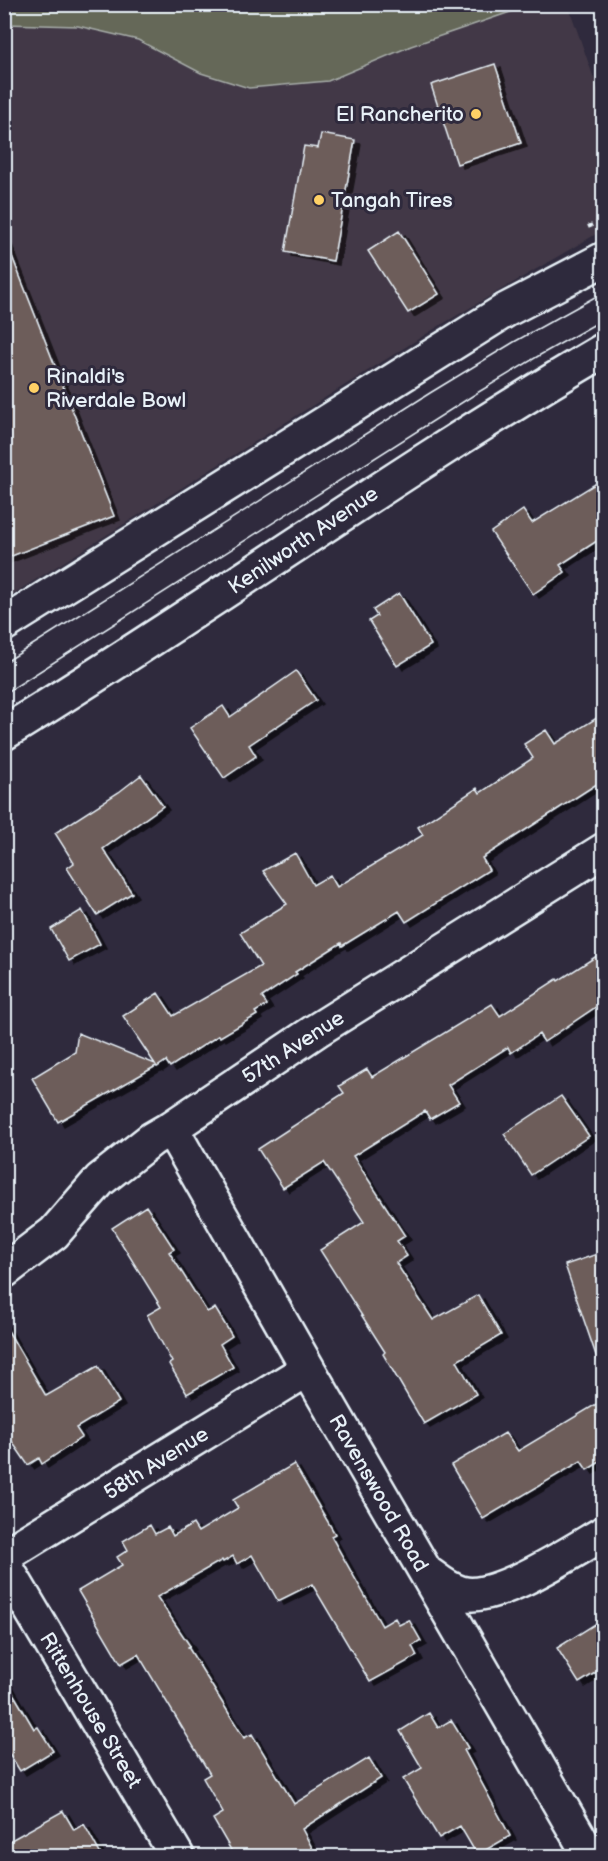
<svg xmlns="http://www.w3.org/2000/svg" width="608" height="1861" font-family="'Balsamiq Sans',sans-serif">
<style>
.built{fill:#423946}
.green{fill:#656759;stroke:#a6aca8;stroke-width:1.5}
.building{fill:#6d5d5a;stroke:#e8f1f8;stroke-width:1.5;filter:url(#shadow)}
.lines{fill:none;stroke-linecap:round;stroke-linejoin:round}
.minor-casing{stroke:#e8f1f8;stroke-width:38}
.major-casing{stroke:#e8f1f8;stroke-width:38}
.path{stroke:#e8f1f8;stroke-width:4;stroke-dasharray:4.5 4.5;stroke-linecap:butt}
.minor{stroke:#2f2a3d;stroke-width:33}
.major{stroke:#2f2a3d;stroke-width:33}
.tram{stroke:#e8f1f8;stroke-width:1.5}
.poi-dot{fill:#ffd166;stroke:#2f2a3d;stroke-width:2}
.labels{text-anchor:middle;stroke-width:6;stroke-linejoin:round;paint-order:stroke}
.poi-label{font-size:21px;fill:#e8f1f8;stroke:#2f2a3d;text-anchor:start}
.street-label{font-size:21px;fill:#e8f1f8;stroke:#2f2a3d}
</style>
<defs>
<filter id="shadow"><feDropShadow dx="6" dy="4" stdDeviation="0" flood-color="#0009"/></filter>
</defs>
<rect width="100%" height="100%" fill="#2f2a3d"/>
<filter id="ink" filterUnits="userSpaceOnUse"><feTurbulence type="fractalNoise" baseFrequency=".0167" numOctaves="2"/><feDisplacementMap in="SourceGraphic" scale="12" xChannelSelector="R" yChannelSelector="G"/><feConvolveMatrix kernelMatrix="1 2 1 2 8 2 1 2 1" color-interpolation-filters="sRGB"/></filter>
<g filter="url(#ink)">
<!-- built -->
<path class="built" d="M5 5H568L603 104V230L439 326 5 599Z"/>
<!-- green -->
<path class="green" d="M5 4H520V5L516 10 411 46 328 81 249 88 201 73 138 40 78 26 5 24Z"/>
<!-- building -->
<path class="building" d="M495 64 521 143 457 164 431 85Z
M321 134 355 140 333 261 285 252 304 146 318 148Z
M399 231 439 294 408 313 368 251Z
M4 241H6L114 516 4 559Z
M603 479V537L560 565 565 572 533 594 491 532 523 510 532 523Z
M399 593 431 645 397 666 369 621 377 616 373 610Z
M296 671 316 700 249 745 256 756 224 778 190 728 223 706 230 717Z
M603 714V780L482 858 489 870 406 922 399 911 342 946 341 943 295 972 297 974 262 997 267 1005 255 1012 257 1015 220 1037 219 1035 170 1067 166 1061 157 1067 156 1066 58 1122 32 1078 75 1052 78 1033 155 1064 123 1016 158 993 173 1016 261 966 240 933 287 904 263 871 295 853 313 885 330 875 337 887 423 835 418 827 477 788 480 793 533 758 524 744 546 730 555 744Z
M141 775 163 806 103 849 132 893 97 915 67 868 74 863 55 833 119 792Z
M82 910 100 944 69 961 51 929Z
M603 952V1002L544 1042 539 1034 511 1053 508 1047 448 1085 459 1102 430 1119 425 1111 353 1156 405 1236 397 1241 407 1256 396 1263 433 1320 478 1295 501 1335 457 1361 476 1394 424 1424 383 1354 385 1352 320 1250 364 1222 324 1162 283 1188 258 1149 344 1093 339 1086 367 1069 372 1077 492 1004 500 1016 557 979 558 981Z
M561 1096 589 1136 531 1175 504 1134Z
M146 1206 174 1249 169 1252 207 1312 215 1308 232 1336 220 1344 233 1367 187 1394 169 1364 172 1362 147 1315 161 1307 112 1228Z
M603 1252V1363L599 1364 565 1265Z
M4 1324 46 1396 98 1366 119 1402 76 1428 82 1437 42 1464 39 1458 28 1465 4 1430Z
M603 1400V1460L587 1470 581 1461 483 1519 451 1465 505 1433 518 1451Z
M294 1464 335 1534 331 1536 382 1626 395 1618 399 1625 409 1620 421 1641 412 1646 417 1656 370 1682 312 1584 278 1601 252 1555 237 1564 233 1556 223 1562 222 1560 157 1597 190 1646 188 1647 244 1738 252 1734 294 1804 369 1758 381 1778 302 1829 317 1857H235L213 1819 223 1813 203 1778 210 1774 138 1654 121 1664 78 1591 122 1565 117 1557 128 1550 123 1541 150 1525 155 1534 168 1527 173 1536 193 1524 198 1532 238 1508 233 1500Z
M603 1619V1668L579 1683 557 1648Z
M4 1678 34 1729 38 1727 53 1751 20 1771 4 1745Z
M429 1713 438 1728 451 1720 468 1748 464 1750 510 1836 477 1855 460 1826 439 1838 403 1779 422 1768 400 1731Z
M63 1811 74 1830 84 1824 102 1857H4V1844Z"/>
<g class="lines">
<!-- minor casing -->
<g class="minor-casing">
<path id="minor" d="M171 1128 308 1369 590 1856
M4 1271 54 1233 100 1180 152 1139 171 1128 317 1030 604 850
M4 1556 308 1369
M4 1564 177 1856
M426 1572C437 1580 448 1590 461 1593 495 1603 573 1551 604 1533"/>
</g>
<!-- major casing -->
<g class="major-casing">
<path id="major" d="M4 624 506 310 604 259
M4 733C206 609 399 470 604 350"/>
</g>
<!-- path -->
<path class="path" d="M588 227 604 220"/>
<!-- minor -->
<use href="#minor" class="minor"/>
<!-- major -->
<use href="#major" class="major"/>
<!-- tram -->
<path class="tram" d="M4 663 430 393 514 342 604 292
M4 694 477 393 540 355 604 319"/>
</g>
</g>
<!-- markers -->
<g class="poi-dot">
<circle cx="476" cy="114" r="6"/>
<circle cx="319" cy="200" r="6"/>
<circle cx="34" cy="388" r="6"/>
</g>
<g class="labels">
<!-- poi labels -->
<g class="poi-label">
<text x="464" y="121" text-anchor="end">El Rancherito</text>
<text x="331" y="207">Tangah Tires</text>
<text x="46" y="383">Rinaldi's<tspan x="46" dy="24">Riverdale Bowl</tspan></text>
</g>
<!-- street labels -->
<g class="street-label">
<text transform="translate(303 540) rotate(-34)" y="7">Kenilworth Avenue</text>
<text transform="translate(293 1047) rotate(-33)" y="7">57th Avenue</text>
<text transform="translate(156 1463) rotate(-32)" y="7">58th Avenue</text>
<text transform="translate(379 1493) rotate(60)" y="7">Ravenswood Road</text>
<text transform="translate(91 1710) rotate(59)" y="7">Rittenhouse Street</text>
</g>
</g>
<!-- margin -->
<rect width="608" height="1861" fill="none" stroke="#2f2a3d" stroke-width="24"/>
<rect x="12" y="12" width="584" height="1837" fill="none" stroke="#e8f1f8" stroke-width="2" filter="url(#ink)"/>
</svg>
